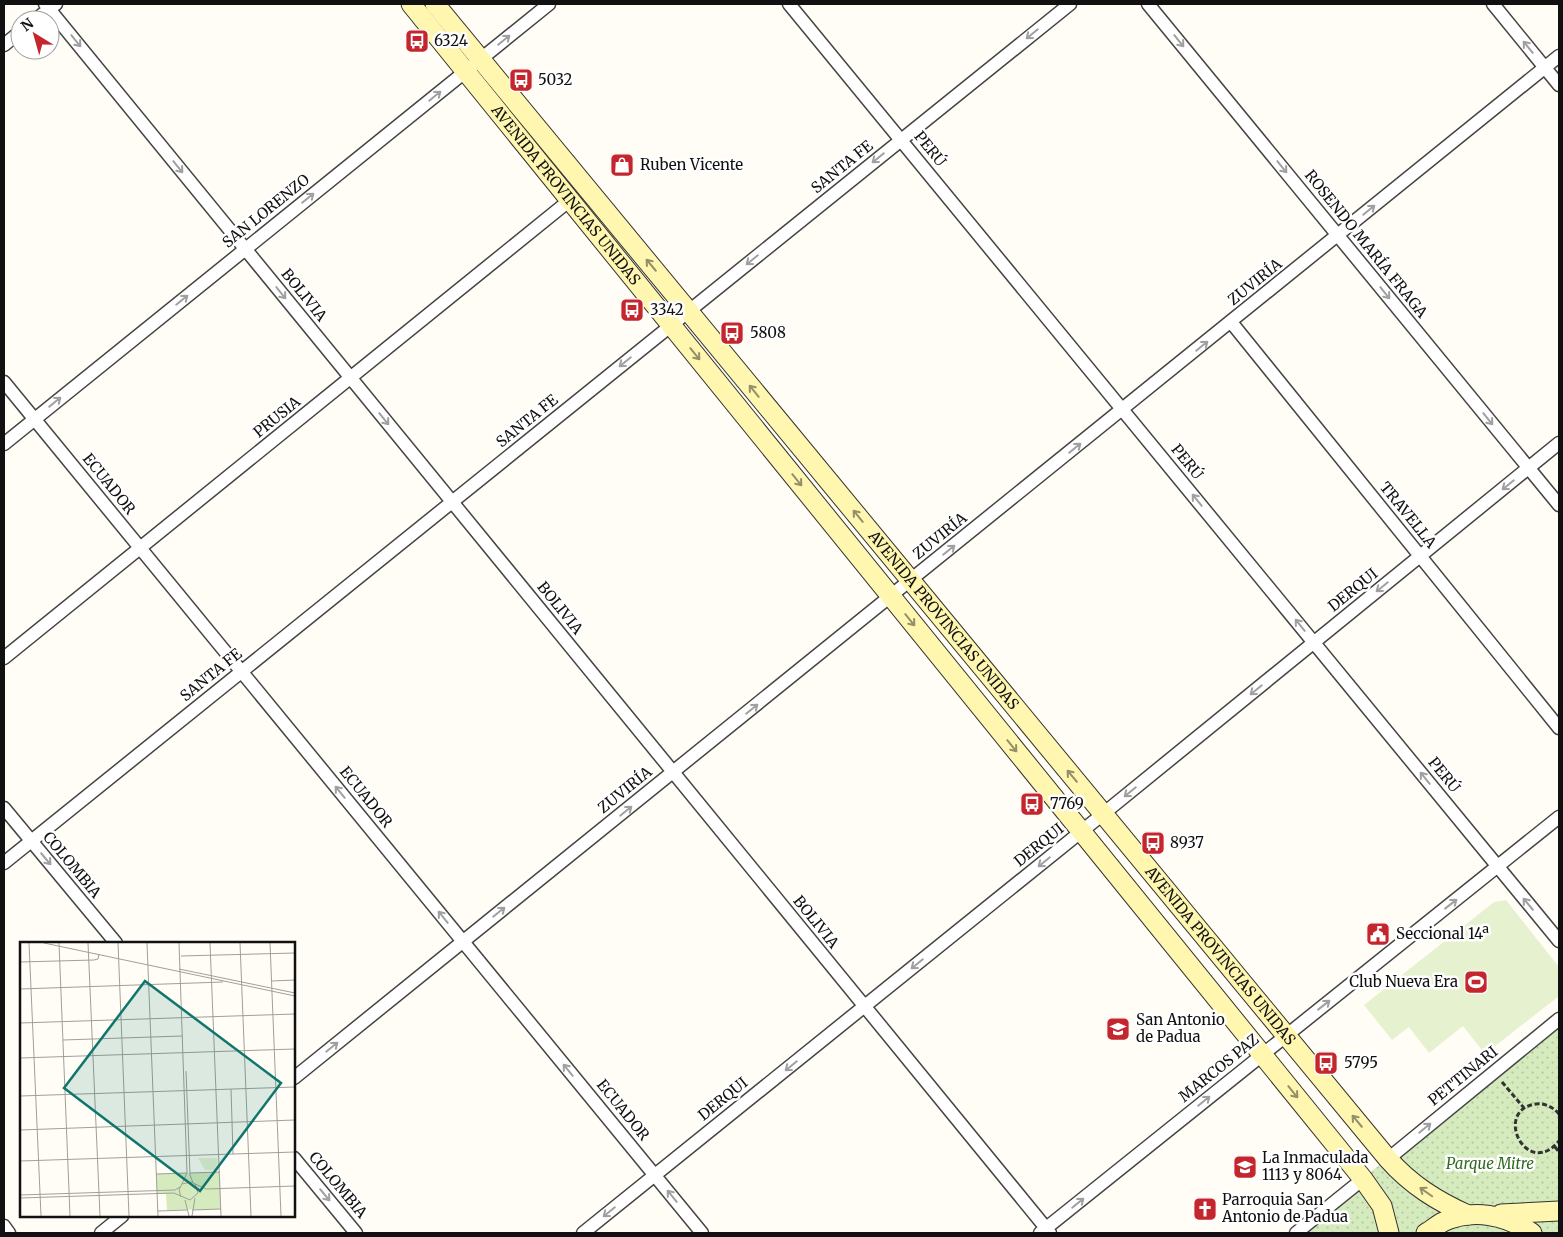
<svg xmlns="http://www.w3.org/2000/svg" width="1563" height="1237" font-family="Merriweather,serif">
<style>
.grass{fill:url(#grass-dots)}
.pitch{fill:#e6f2cf}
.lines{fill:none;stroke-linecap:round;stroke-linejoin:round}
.minor-casing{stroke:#444;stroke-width:15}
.secondary-casing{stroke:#333;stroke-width:21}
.path{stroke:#333;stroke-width:3;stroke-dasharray:5 2.5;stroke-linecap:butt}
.minor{stroke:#fff;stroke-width:12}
.secondary{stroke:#fff6b0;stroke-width:19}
.oneway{stroke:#a0a0a0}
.oneway2{stroke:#948f68}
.labels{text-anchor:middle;stroke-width:5;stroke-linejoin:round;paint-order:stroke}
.poi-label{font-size:15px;fill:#111;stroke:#fff;text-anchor:start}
.street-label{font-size:15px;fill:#111;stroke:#fff}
.park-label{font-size:15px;font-style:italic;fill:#2f6b1f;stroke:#fff}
.inset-road{fill:none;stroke:#a09f9a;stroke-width:1}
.view{fill:#0f766e;fill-opacity:0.15;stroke:#0f766e;stroke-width:2.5}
.inset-edge{fill:none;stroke:#111;stroke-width:2.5}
</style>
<defs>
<pattern id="grass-dots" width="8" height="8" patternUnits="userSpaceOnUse" patternTransform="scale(1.25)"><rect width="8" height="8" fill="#d5ebbd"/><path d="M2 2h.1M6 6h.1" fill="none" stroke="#b6c8a1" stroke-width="1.8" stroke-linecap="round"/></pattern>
</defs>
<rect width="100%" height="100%" fill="#fffdf5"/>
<!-- grass -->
<path class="grass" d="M1559 1019V1233H1296Z"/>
<!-- pitch -->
<path class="pitch" d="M1506 900 1559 967V996L1485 1054 1463 1026 1429 1053 1409 1027 1392 1040 1364 1005 1494 902Z"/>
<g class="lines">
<!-- minor casing -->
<g class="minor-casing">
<path id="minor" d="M45 4 1050 1233
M789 4 1559 941
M1148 4 1559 505
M1493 4 1559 85
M35 20 56 4
M4 45 20 32
M1231 322 1559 728
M4 382 702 1233
M4 444 549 4
M4 658 570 200
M4 808 116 943
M4 863 1070 4
M294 1078 1559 56
M294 1158 356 1233
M1388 1159 1559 1019
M4 1226 9 1233
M101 1233 122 1216
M583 1233 1103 814 1559 443
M1040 1233 1559 817
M1296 1233 1363 1179"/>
</g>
<!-- secondary casing -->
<g class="secondary-casing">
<g id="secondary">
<path id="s1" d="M411 4 1363 1179 1382 1206 1389 1233"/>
<path id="s2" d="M435 4 1388 1159C1411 1185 1437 1201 1468 1215"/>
<path d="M1501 1214 1559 1211"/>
<path d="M1426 1233C1432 1230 1437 1225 1443 1222 1473 1208 1506 1215 1532 1233"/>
</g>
</g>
<!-- path -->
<path class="path" d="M1502 1082 1524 1108
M1559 1114C1553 1107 1545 1103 1536 1104 1492 1110 1527 1180 1559 1141
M1555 1147 1559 1152"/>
<!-- minor -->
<use href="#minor" class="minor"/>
<!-- secondary -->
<use href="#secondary" class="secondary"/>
</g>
<!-- one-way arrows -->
<defs><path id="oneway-shaft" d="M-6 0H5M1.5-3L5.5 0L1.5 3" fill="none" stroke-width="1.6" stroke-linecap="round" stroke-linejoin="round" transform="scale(1.25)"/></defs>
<g class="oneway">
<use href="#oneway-shaft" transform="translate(1032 34) rotate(141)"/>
<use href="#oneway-shaft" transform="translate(504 40) rotate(-39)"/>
<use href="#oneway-shaft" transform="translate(76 41) rotate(51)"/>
<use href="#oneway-shaft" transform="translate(1179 41) rotate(51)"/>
<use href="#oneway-shaft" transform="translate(1528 47) rotate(-129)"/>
<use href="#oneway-shaft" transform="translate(435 96) rotate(-39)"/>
<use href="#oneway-shaft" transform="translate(878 158) rotate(141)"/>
<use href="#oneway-shaft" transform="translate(178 167) rotate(51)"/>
<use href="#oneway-shaft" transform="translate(1282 167) rotate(51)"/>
<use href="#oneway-shaft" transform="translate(308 198) rotate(-39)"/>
<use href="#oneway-shaft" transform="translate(1369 210) rotate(-39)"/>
<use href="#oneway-shaft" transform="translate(752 260) rotate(141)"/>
<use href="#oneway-shaft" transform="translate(281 293) rotate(51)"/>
<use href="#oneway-shaft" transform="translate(1385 293) rotate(51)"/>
<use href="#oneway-shaft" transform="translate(182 300) rotate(-39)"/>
<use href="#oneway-shaft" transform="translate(1202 346) rotate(-39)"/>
<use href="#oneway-shaft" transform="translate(625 362) rotate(141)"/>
<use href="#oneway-shaft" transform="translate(55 402) rotate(-39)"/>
<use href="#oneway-shaft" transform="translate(384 419) rotate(51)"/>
<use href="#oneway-shaft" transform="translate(1488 419) rotate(51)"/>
<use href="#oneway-shaft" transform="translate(1075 448) rotate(-39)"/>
<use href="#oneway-shaft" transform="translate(1508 485) rotate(141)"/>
<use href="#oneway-shaft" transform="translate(1197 500) rotate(-129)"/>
<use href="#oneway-shaft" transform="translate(949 550) rotate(-39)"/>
<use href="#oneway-shaft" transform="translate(1382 587) rotate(141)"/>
<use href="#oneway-shaft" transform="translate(1300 625) rotate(-129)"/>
<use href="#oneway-shaft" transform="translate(1256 690) rotate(141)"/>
<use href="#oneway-shaft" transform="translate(752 709) rotate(-39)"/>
<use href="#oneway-shaft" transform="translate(1425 778) rotate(-129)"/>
<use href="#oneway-shaft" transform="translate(340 792) rotate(-129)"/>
<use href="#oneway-shaft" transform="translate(1130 792) rotate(141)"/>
<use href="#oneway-shaft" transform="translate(626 811) rotate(-39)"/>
<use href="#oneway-shaft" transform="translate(46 859) rotate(50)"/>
<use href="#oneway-shaft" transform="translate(1044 862) rotate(141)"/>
<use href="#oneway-shaft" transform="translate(1451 904) rotate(-38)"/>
<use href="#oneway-shaft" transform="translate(1528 904) rotate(-130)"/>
<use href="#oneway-shaft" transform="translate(499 912) rotate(-39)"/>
<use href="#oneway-shaft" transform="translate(443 917) rotate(-129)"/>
<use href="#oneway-shaft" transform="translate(917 964) rotate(141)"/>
<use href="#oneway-shaft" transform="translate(1324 1005) rotate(-38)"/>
<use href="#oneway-shaft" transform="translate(332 1047) rotate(-39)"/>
<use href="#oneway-shaft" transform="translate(791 1066) rotate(141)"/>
<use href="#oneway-shaft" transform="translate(568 1070) rotate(-129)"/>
<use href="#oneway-shaft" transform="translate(1204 1101) rotate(-39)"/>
<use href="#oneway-shaft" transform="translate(1425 1128) rotate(-39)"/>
<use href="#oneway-shaft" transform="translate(325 1195) rotate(50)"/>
<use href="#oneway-shaft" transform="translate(672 1196) rotate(-129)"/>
<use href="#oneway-shaft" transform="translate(1078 1203) rotate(-39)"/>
<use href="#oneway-shaft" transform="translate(609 1212) rotate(141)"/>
</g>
<g class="oneway2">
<use href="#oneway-shaft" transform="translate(651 265) rotate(-130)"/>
<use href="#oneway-shaft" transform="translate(695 354) rotate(51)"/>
<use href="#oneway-shaft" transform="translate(754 391) rotate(-129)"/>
<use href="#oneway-shaft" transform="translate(797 480) rotate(51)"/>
<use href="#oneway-shaft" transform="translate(858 516) rotate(-129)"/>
<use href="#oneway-shaft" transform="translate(910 620) rotate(51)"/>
<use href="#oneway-shaft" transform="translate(1012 746) rotate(51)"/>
<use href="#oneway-shaft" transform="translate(1072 776) rotate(-130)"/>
<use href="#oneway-shaft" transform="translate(1293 1092) rotate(51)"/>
<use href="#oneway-shaft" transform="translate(1357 1121) rotate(-130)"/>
<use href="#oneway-shaft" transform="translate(1426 1192) rotate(-145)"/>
</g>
<!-- icons -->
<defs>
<g id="bus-square" transform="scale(1.25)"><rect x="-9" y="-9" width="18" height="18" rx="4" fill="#c4262e" stroke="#fff"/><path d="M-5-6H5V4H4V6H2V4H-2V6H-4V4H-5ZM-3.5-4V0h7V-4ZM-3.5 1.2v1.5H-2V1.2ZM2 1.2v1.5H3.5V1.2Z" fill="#fff"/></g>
<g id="shop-square" transform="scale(1.25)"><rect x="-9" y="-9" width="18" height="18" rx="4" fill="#c4262e" stroke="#fff"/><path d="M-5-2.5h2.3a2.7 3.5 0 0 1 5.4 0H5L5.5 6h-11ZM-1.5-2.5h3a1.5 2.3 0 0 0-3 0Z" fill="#fff"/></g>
<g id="civic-square" transform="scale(1.25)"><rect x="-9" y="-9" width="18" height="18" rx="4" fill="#c4262e" stroke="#fff"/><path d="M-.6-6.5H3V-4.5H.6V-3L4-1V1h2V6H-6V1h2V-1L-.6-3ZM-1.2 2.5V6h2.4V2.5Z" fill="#fff"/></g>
<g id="stadium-square" transform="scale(1.25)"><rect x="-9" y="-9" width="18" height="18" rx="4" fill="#c4262e" stroke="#fff"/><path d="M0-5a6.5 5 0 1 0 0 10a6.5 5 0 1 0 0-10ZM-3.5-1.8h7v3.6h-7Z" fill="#fff"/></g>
<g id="school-square" transform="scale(1.25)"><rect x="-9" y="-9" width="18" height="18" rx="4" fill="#c4262e" stroke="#fff"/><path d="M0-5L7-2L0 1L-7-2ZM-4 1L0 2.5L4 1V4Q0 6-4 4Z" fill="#fff"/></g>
<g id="church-square" transform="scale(1.25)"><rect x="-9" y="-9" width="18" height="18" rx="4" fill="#c4262e" stroke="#fff"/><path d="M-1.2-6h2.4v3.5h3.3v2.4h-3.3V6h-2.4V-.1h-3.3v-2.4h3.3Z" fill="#fff"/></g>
</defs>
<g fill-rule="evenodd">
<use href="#bus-square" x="417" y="41"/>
<use href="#bus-square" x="521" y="80"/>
<use href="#shop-square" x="622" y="165"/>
<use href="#bus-square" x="632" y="310"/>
<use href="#bus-square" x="732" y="333"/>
<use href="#bus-square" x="1032" y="804"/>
<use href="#bus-square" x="1153" y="843"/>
<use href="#civic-square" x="1378" y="934"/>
<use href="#stadium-square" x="1476" y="982"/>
<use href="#school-square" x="1118" y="1029"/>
<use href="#bus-square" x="1326" y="1063"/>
<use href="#school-square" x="1245" y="1167"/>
<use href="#church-square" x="1205" y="1209"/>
</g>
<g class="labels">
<!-- poi labels -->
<g class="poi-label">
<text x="434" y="46">6324</text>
<text x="538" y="85">5032</text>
<text x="640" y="170">Ruben Vicente</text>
<text x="650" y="315">3342</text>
<text x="750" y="338">5808</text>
<text x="1050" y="809">7769</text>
<text x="1170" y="848">8937</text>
<text x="1396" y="939">Seccional 14ª</text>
<text x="1458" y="987" text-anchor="end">Club Nueva Era</text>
<text x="1136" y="1025">San Antonio<tspan x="1136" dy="17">de Padua</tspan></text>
<text x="1344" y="1068">5795</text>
<text x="1262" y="1163">La Inmaculada<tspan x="1262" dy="17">1113 y 8064</tspan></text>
<text x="1222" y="1205">Parroquia San<tspan x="1222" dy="17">Antonio de Padua</tspan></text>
</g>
<!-- street labels -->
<g class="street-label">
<text transform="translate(930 149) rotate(51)" y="5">PERÚ</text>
<text transform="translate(842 167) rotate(-39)" y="5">SANTA FE</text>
<text dy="5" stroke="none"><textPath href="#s1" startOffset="246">AVENIDA PROVINCIAS UNIDAS</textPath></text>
<text transform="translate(266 211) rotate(-39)" y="5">SAN LORENZO</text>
<text transform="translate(1366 244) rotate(51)" y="5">ROSENDO MARÍA FRAGA</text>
<text transform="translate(1255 282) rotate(-39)" y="5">ZUVIRÍA</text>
<text transform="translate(304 295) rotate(51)" y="5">BOLIVIA</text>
<text transform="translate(277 417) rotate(-39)" y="5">PRUSIA</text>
<text transform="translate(527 421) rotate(-39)" y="5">SANTA FE</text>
<text transform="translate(1187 462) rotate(51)" y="5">PERÚ</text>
<text transform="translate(109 484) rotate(51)" y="5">ECUADOR</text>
<text transform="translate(1408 515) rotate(51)" y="5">TRAVELLA</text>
<text transform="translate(940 536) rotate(-39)" y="5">ZUVIRÍA</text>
<text transform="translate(1353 590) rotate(-39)" y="5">DERQUI</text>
<text transform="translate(560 608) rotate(51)" y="5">BOLIVIA</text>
<text dy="5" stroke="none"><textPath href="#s2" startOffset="799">AVENIDA PROVINCIAS UNIDAS</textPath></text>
<text transform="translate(211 675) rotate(-39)" y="5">SANTA FE</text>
<text transform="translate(1444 775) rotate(51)" y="5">PERÚ</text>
<text transform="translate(625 790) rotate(-39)" y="5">ZUVIRÍA</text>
<text transform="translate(366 797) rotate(51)" y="5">ECUADOR</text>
<text transform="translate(1039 845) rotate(-39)" y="5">DERQUI</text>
<text transform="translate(72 865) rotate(50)" y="5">COLOMBIA</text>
<text transform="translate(816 922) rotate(51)" y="5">BOLIVIA</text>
<text dy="5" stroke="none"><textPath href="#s2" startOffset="1234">AVENIDA PROVINCIAS UNIDAS</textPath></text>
<text transform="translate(1219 1068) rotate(-39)" y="5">MARCOS PAZ</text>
<text transform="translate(1463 1076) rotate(-39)" y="5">PETTINARI</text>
<text transform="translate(723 1099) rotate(-39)" y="5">DERQUI</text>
<text transform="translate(623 1110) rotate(51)" y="5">ECUADOR</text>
<text transform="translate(338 1185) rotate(50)" y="5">COLOMBIA</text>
</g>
<!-- park labels -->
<g class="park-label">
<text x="1490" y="1169">Parque Mitre</text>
</g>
</g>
<!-- overview -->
<g transform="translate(20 942)">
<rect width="275" height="275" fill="#fffdf5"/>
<path d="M200 230 201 267 147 268 146 252H137L136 232Z" fill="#d5ebbd"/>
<path d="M178 216H197L198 228H185Z" fill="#e6f2cf"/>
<path class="inset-road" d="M9 1 21 274M24 1 275 54M39 1 50 274M68 1 80 274M98 1 109 274M127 1 138 274M159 1 167 231 159 248 161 255M190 1 201 274M220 1 231 274M250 1 261 274M161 14 275 11M0 20 74 18 78 17 79 12M159 27 275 51M252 39 275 38M0 47 203 40M0 81 275 72M43 98 162 94M0 116 275 107M166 129 170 233 173 241M211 147 213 212M0 154 275 145M0 188 275 178M0 219 275 210M170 231 200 230M136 232 167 231M162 242 171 240 186 247 275 244M0 253 155 248 160 245M0 256 154 251 170 258 178 251 175 242M165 258 169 274M172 268 201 267M138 269 167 268M172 274 175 256"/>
<path class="view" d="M125 39 261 141 180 249 44 146Z"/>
<rect width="275" height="275" class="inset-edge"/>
</g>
<!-- border -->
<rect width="1563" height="1237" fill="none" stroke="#111111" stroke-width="10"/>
<!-- north arrow -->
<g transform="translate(35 35) rotate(323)"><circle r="24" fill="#ffffff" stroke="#a0a0a0"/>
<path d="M0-4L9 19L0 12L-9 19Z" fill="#c4262e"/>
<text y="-8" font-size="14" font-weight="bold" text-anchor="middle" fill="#111111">N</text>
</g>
</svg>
